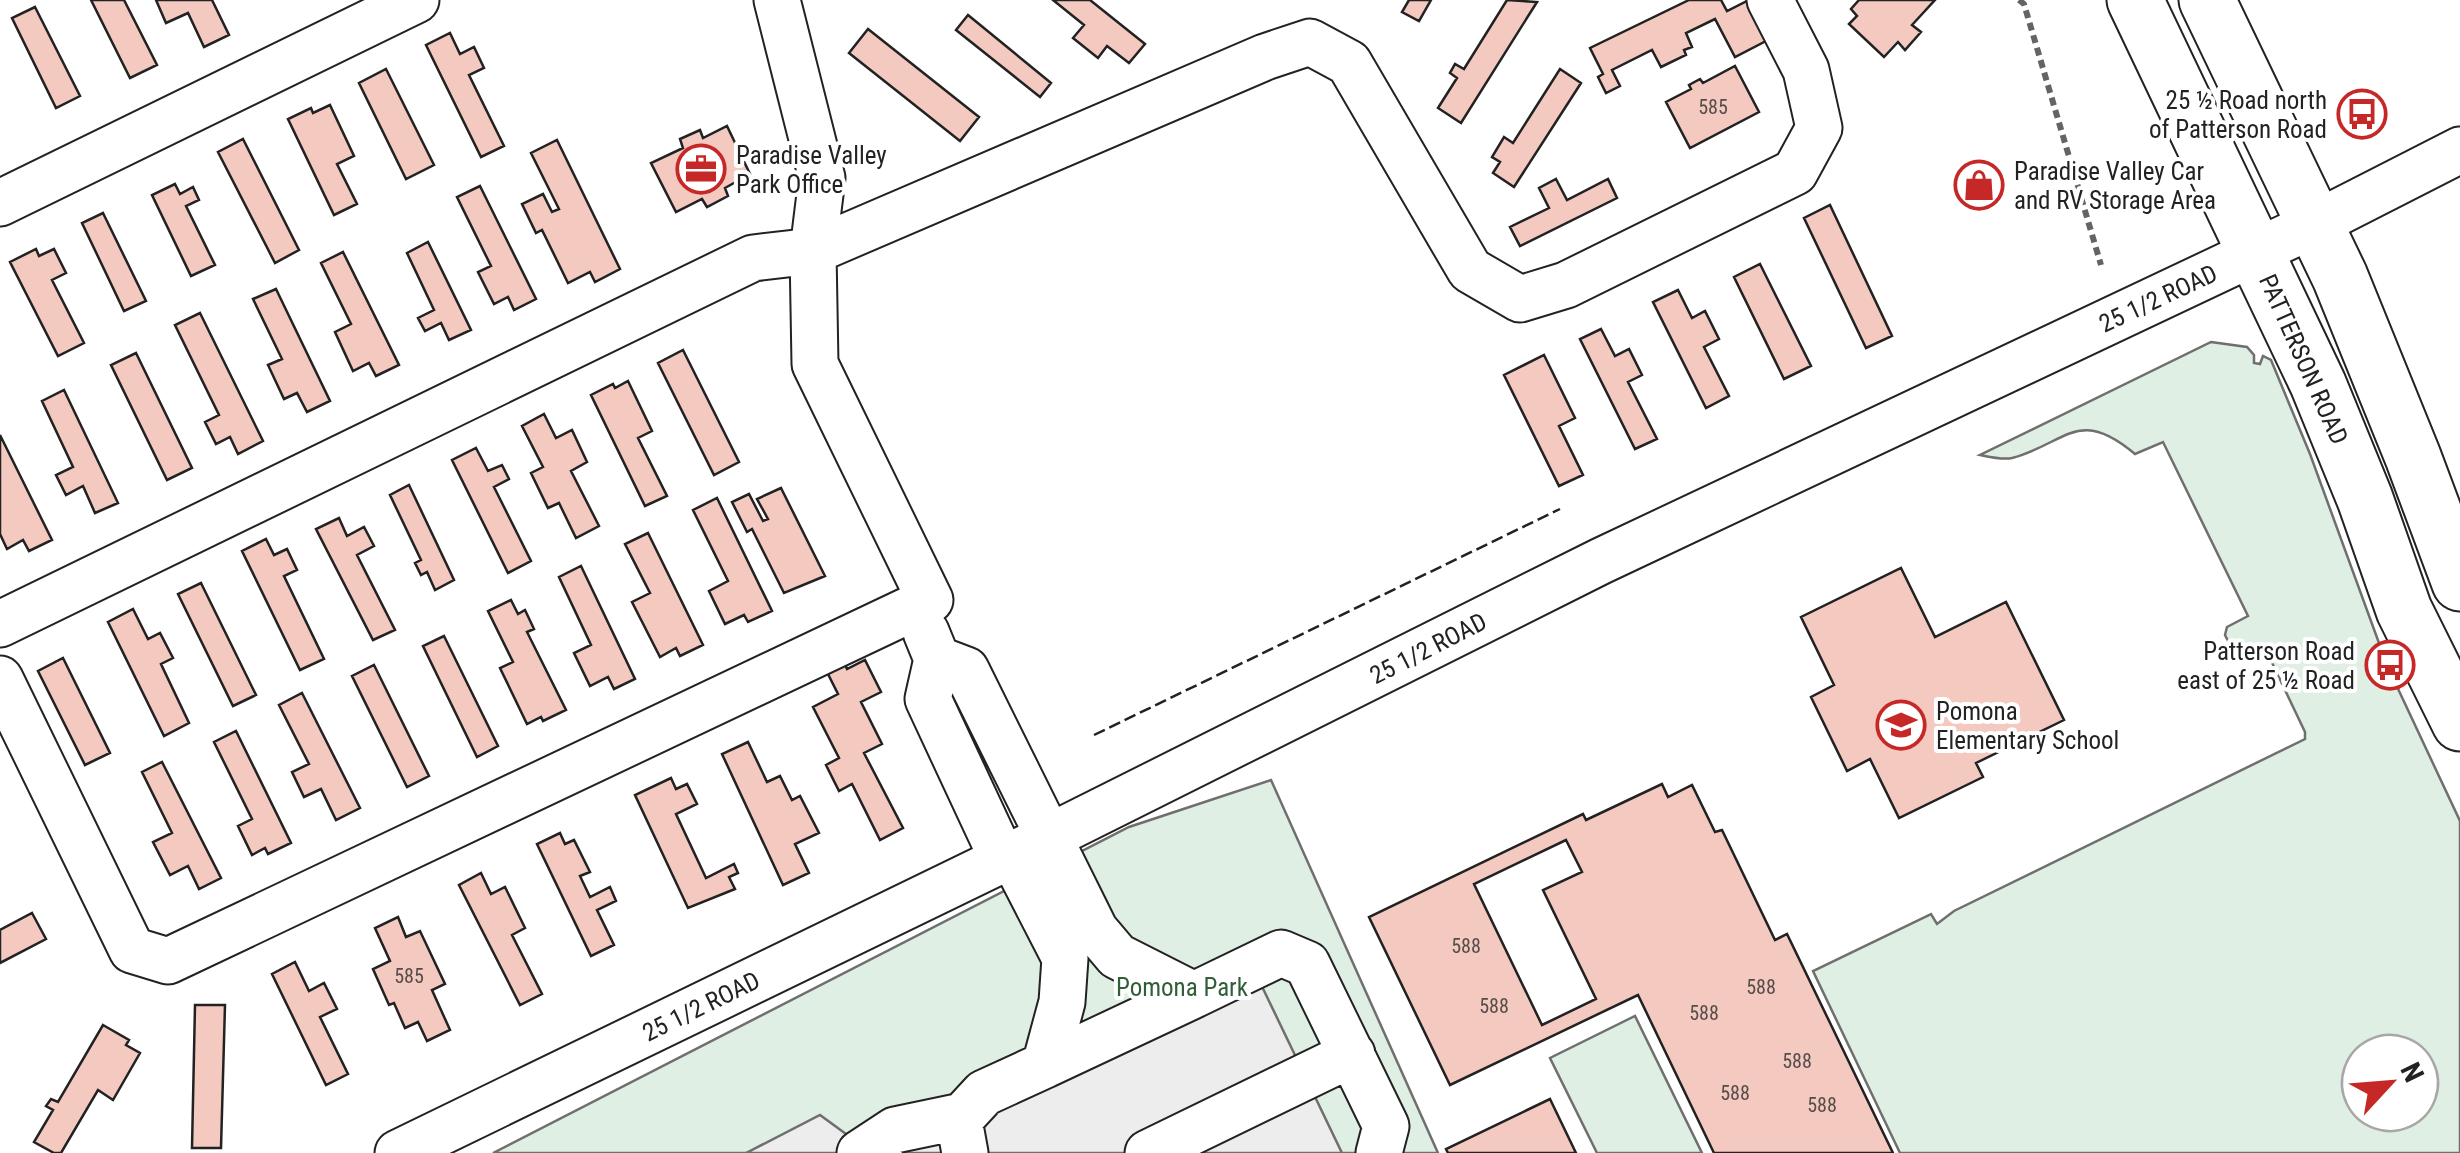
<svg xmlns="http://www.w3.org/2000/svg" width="2460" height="1153" font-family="'Roboto Condensed',sans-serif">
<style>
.green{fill:#e0efe3;stroke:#6f6f6f;stroke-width:2.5;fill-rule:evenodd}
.parking{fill:#ededed;stroke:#6f6f6f;stroke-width:2.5}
.building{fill:#f3c9c0;stroke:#222;stroke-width:2.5;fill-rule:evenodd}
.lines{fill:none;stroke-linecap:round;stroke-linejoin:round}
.minor-casing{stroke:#222;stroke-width:49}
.major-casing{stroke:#222;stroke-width:59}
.path{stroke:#646464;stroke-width:6;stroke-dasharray:8 5;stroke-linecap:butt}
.minor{stroke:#fff;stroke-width:45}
.major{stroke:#fff;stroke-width:55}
.fence{stroke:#222;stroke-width:2.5;stroke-dasharray:12 5;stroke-linecap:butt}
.labels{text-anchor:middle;stroke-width:8;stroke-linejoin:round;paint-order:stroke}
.number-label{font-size:20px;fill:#564c4a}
.poi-label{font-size:25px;fill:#222;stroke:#fff;text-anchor:start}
.street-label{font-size:25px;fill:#222;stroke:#fff}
.park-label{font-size:25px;fill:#2f5e38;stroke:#fff}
</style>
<rect width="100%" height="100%" fill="#fff"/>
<!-- green -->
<path class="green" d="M2211 342 2247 347 2254 355V363L2260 364 2263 356 2271 360 2310 454 2383 654 2376 658 2383 678 2392 676 2460 821V1153H1900L1813 971 1931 914 1937 924 1954 911 2305 739V732L2265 648 2237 658 2225 635 2227 627 2248 616 2163 442 2135 454C2078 406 2067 443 2012 458 2002 460 1990 457 1980 455ZM2360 1053H2420V1113H2360Z
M1271 780 1438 1153H493L1129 827Z
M1635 1016 1702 1153H1597L1550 1058Z"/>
<!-- parking -->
<path class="parking" d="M1256 974 1342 1153H746L820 1115 857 1142Z"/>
<!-- building -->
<path class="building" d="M91 0H124L157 65 130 78Z
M156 0H212L229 35 204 47 188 13 166 23Z
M1053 0H1090L1145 44 1129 63 1107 46 1098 58 1073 38 1084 25Z
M1409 0H1431L1419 21 1402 12Z
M1507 0 1537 2 1461 123 1438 108 1457 78 1450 73 1455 64 1464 69Z
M1689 0H1721L1727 11 1747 1 1766 41 1735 57 1715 19 1686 33 1692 47 1684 50 1686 55 1661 67 1652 50 1612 70 1620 86 1606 93 1598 77 1603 74 1590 48Z
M1859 0H1935L1912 25 1921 32 1905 50 1898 42 1884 57 1849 24 1857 16 1851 9Z
M35 7 80 96 56 108 12 18Z
M968 15 1051 83 1040 97 956 30Z
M868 29 979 117 960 141 849 53Z
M450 33 460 54 474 47 484 68 469 75 504 146 481 157 426 45Z
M1735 66 1759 112 1690 148 1666 102 1691 89 1689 85 1700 79 1703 83Z
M386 69 434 165 406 179 359 83Z
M1560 69 1581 83 1514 187 1493 173 1500 162 1492 157 1504 137 1513 143Z
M330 105 354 156 337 164 357 204 334 215 288 119 311 108 313 113Z
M727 126 750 174 725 188 728 196 707 207 702 199 676 212 651 163 683 148 680 139 700 130 703 138Z
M243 139 299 250 275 263 218 152Z
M557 140 620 269 595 282 590 272 568 283 542 230 536 233 522 204 543 194 552 212 559 209 531 153Z
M1556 179 1567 200 1608 179 1617 198 1520 246 1510 227 1549 208 1539 188Z
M175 184 180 194 193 187 199 200 186 206 215 265 191 276 152 195Z
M480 186 536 299 514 310 508 297 494 304 478 272 491 266 457 197Z
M1830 205 1892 336 1866 348 1804 218Z
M103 213 146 301 124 311 82 223Z
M428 242 471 330 449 340 441 323 425 331 418 318 434 310 407 253Z
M36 249 39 256 54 249 66 273 52 280 84 343 58 356 10 262Z
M343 252 399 365 376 376 369 363 353 371 335 332 351 324 321 263Z
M1760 264 1811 366 1784 379 1734 277Z
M276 289 330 401 307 412 297 393 284 399 268 365 282 359 253 299Z
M1678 290 1692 318 1705 311 1719 339 1704 347 1729 396 1706 408 1653 302Z
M200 313 263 441 238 454 230 437 216 444 205 422 219 415 175 325Z
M1601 329 1615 356 1629 349 1642 375 1628 382 1657 439 1635 449 1580 339Z
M683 350 739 462 714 475 658 363Z
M136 353 192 468 167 480 111 365Z
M1544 355 1575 418 1559 426 1583 475 1559 486 1504 375Z
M628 381 652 431 638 438 667 496 645 506 591 395 613 384 615 388Z
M64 390 118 503 95 513 83 486 66 495 56 475 73 467 42 401Z
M544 414 556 438 572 430 587 462 571 471 599 526 576 538 559 503 548 508 531 473 543 467 522 426Z
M0 435 52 540 29 551 23 540 7 549 0 534Z
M476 448 488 471 502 465 509 479 494 487 531 561 508 573 452 460Z
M409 485 454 580 435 590 427 572 421 575 415 563 421 560 390 495Z
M781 488 825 576 784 593 752 529 747 532 732 502 749 494 763 521 768 519 757 499Z
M717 498 772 611 748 622 744 615 725 624 709 591 728 581 693 510Z
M339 518 347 536 364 527 374 546 357 555 395 630 373 640 316 529Z
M648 533 703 645 680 656 676 648 660 657 632 602 650 593 625 544Z
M266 539 274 555 287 549 297 570 284 576 324 659 300 670 242 551Z
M581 566 635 679 614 689 608 677 590 686 574 653 591 645 559 577Z
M1901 568 1935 637 2006 602 2064 720 1976 763 1983 777 1899 818 1870 759 1847 771 1811 697 1834 685 1801 617Z
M201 583 256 695 233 706 178 594Z
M511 600 518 614 525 610 534 629 527 632 566 710 543 721 541 717 527 724 500 668 513 662 488 611Z
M133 609 148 639 160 633 173 658 161 664 189 723 164 736 108 622Z
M444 636 498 746 477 757 423 646Z
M63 658 110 753 85 765 38 671Z
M865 660 881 692 861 702 882 744 864 753 903 828 880 840 852 784 839 791 826 765 839 758 813 707 838 694 826 670 844 662 847 669Z
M374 665 429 776 407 787 352 676Z
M302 693 360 808 336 820 321 789 304 797 292 772 309 764 279 705Z
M236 731 291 843 268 854 265 848 252 855 238 826 252 819 214 742Z
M748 742 767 782 780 776 792 800 800 796 819 833 795 844 809 873 783 885 722 754Z
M162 762 221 878 199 889 188 866 170 875 153 842 172 833 142 772Z
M671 778 676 789 687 784 697 804 676 814 706 878 734 864 738 873 729 877 735 889 688 908 635 795Z
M1662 784 1668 797 1692 785 1715 832 1722 830 1775 940 1787 934 1893 1153H1714L1638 995 1450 1085 1369 917 1583 814 1586 820ZM1566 840 1582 872 1543 890 1596 999 1542 1025 1474 884Z
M560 833 565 844 574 840 590 872 580 876 590 897 610 887 616 901 597 910 614 945 591 956 537 844Z
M481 873 491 894 505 887 525 928 512 935 542 994 520 1005 459 885Z
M32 913 46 939 0 963V930Z
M398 917 406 937 420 931 445 984 432 990 450 1030 427 1041 418 1022 405 1028 394 1003 389 1005 373 969 390 961 375 928Z
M295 962 309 991 324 983 337 1009 320 1017 348 1074 326 1085 272 974Z
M195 1005H225L221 1148H192Z
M103 1025 129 1040 126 1045 140 1053 113 1100 98 1090 61 1153H54L34 1142 53 1110 46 1106 51 1099 58 1102Z
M1550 1099 1576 1153H1448L1446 1149Z"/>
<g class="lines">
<!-- minor casing -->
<g class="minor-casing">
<path id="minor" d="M0 203 416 0
M0 624 753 258 813 251 1265 57 1310 42 1349 63 1470 270 1520 299 1566 285 1795 172 1819 128 1806 70 1770 0
M926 632 937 659 928 699 1003 860
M937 659 966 670 1095 930 1117 956 1194 995 1281 953 1307 964 1386 1126 1379 1153
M0 679 132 950 168 961 930 600 815 364 813 251 822 178 777 0
M1045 1065 1194 995
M398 1153 1049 837 1601 561 2315 224 2460 150
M860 1153 895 1130 962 1116
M965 1153 959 1120 984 1093 1045 1065 1062 1002 1065 958 1012 855
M1148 1153 1352 1054"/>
</g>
<!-- major casing -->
<g class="major-casing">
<path id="major" d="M2135 0 2318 384 2365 499 2404 610 2460 723
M2207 0 2340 277 2413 457 2460 583"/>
</g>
<!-- path -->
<path class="path" d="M2019 0 2024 4 2101 265"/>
<!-- minor -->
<use href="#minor" class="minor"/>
<!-- major -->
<use href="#major" class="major"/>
<!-- fence -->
<path class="fence" d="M1094 735 1560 509"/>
</g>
<!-- icons -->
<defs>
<g id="bus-ring" transform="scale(2.5)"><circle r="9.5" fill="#fff" stroke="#c62828" stroke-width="1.5"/><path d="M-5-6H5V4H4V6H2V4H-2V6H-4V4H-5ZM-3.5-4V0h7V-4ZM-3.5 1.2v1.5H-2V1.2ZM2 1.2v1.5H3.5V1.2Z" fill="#c62828"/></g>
<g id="office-ring" transform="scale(2.5)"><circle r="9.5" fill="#fff" stroke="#c62828" stroke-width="1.5"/><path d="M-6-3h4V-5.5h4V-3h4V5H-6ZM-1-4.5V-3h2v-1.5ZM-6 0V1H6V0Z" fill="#c62828"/></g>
<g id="shop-ring" transform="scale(2.5)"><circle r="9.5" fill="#fff" stroke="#c62828" stroke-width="1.5"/><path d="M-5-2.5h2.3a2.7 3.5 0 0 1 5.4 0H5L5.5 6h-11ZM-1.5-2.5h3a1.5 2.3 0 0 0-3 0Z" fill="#c62828"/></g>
<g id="school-ring" transform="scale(2.5)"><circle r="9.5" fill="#fff" stroke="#c62828" stroke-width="1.5"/><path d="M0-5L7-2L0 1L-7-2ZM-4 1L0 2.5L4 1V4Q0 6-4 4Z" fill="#c62828"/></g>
</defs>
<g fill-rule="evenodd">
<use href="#bus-ring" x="2362" y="114"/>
<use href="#office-ring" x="701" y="169"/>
<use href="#shop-ring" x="1979" y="185"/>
<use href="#bus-ring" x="2390" y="665"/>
<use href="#school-ring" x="1901" y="725"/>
</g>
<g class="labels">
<!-- number labels -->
<g class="number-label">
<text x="1713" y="114">585</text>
<text x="1466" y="953">588</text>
<text x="409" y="983">585</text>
<text x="1761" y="994">588</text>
<text x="1494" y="1013">588</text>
<text x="1704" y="1020">588</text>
<text x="1797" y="1068">588</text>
<text x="1735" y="1100">588</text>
<text x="1822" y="1112">588</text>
</g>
<!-- poi labels -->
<g class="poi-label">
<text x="2327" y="109" text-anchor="end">25 ½ Road north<tspan x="2327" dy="29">of Patterson Road</tspan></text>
<text x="736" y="164">Paradise Valley<tspan x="736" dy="29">Park Office</tspan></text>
<text x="2014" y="180">Paradise Valley Car<tspan x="2014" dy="29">and RV Storage Area</tspan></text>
<text x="2355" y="660" text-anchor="end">Patterson Road<tspan x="2355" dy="29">east of 25 ½ Road</tspan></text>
<text x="1936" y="720">Pomona<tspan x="1936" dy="29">Elementary School</tspan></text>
</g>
<!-- street labels -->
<g class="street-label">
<text transform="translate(2158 298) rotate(-25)" y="9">25 1/2 ROAD</text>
<text transform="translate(2304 359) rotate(66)" y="9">PATTERSON ROAD</text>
<text transform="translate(1428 648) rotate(-27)" y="9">25 1/2 ROAD</text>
<text transform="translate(701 1006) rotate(-26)" y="9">25 1/2 ROAD</text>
</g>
<!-- park labels -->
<g class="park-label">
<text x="1182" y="996">Pomona Park</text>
</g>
</g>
<!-- north arrow -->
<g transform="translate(2390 1083) rotate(64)"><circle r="48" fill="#ffffff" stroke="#a7a7a7" stroke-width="2.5"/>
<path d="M0-8L18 38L0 25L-18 38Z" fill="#c62828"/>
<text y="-15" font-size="28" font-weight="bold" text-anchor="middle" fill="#222222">N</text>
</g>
</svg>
